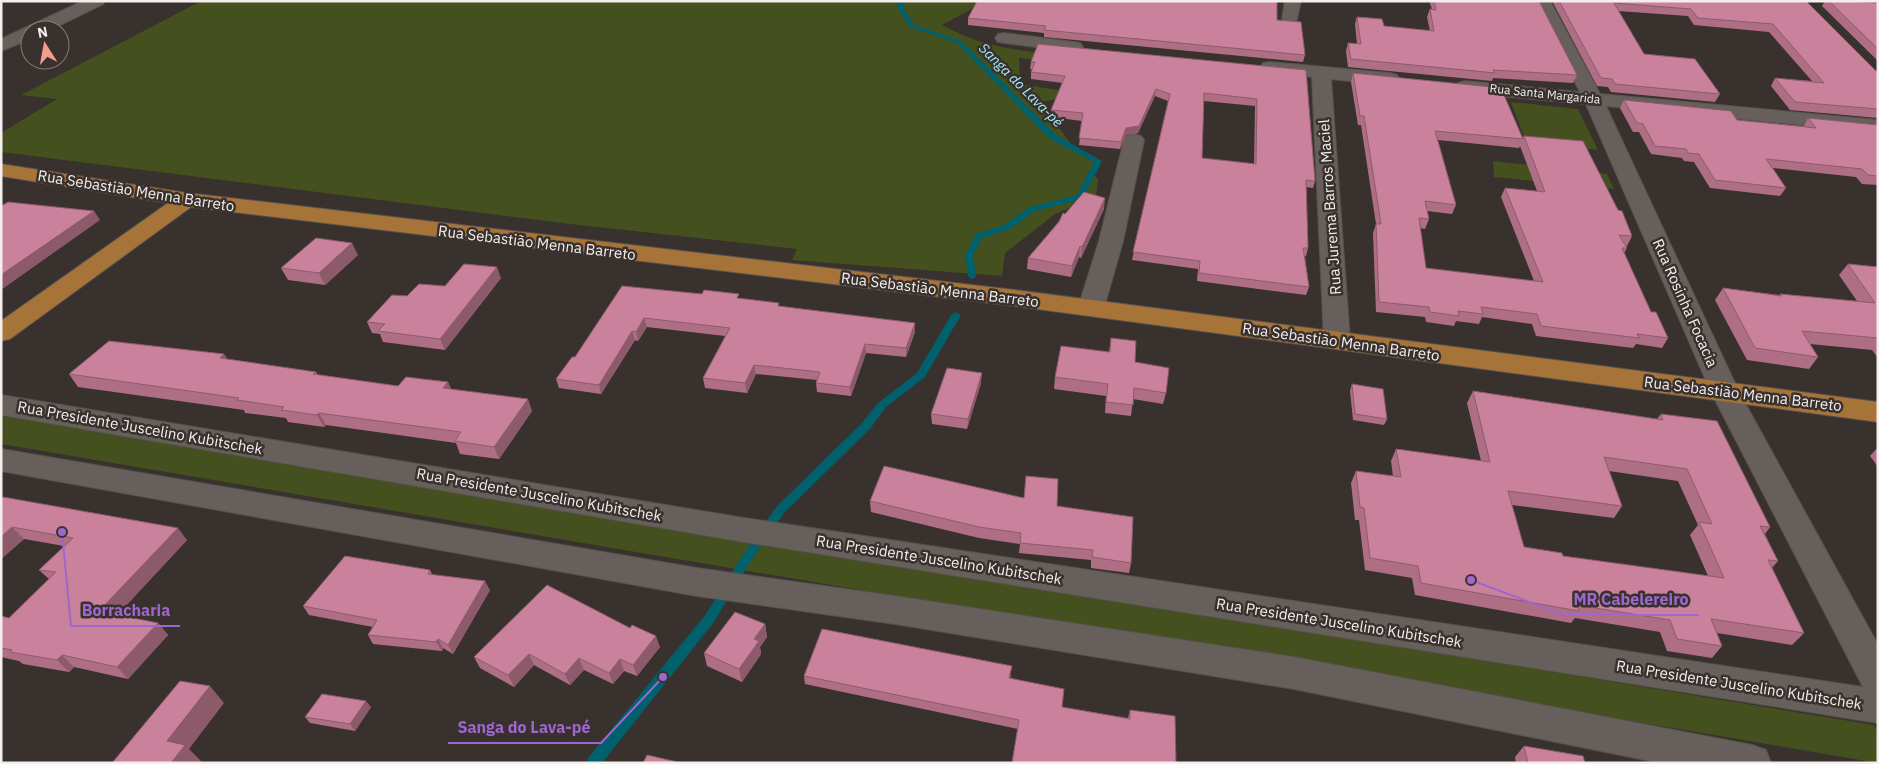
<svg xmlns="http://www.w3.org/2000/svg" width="1879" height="764" font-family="'IBM Plex Sans',sans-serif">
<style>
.green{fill:#44501d}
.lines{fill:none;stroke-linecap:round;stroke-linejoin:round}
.stream{fill:#00606c;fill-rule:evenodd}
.minor-casing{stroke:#57514e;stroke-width:2}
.major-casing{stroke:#57514e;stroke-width:2}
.minor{fill:#675f5b;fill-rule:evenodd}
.major{fill:#a67439;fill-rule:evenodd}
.wall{fill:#ae6f85;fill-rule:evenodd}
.shaded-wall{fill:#8d5a6c}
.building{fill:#ca819b;stroke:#8d5a6c;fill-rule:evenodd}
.labels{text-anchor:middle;stroke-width:5;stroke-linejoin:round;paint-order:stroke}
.far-street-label{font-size:12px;fill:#f4efed;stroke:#39312e}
.far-water-label{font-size:14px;font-style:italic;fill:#a2edfb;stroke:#39312e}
.street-label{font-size:15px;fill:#f4efed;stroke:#39312e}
.leader{fill:none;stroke:#9f66cd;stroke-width:2}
.callout-dot{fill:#9f66cd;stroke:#39312e;stroke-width:2}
.callout-label{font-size:16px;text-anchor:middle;font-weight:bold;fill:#9f66cd;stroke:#39312e;stroke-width:5;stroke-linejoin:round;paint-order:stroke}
</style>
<rect width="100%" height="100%" fill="#39312e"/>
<!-- green -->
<path class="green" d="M201 1H979L970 10 942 25C978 44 1001 48 1041 53L1042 60 1019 58 1020 84 1057 90 1064 98 1040 102 1074 148 1098 161 1092 173 1098 179 1096 197 1055 214 1005 253 1002 276 792 260 797 249 570 224 1 152V133L57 99 21 95Z
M1511 102 1578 109 1598 150 1526 142Z
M1493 161 1607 174 1614 189 1494 177Z
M1 416 1874 725 1878 733V763L1 444Z"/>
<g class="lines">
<!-- stream -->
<path class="stream" d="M898 1H904L903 7 914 25 961 41 1056 135 1102 161 1083 199 1035 211 1010 229 982 238 973 255 976 276 975 278 972 279 968 276 965 255 976 234 1004 225 1029 207 1077 195 1094 162 1050 139 957 43 910 27 897 7Z
M956 312 961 315 925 377 886 407 870 429 785 512 748 565 714 622 602 763H586L588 758 706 614 740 559 777 506 862 423 878 403 917 373 951 315Z"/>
<!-- minor casing -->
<g class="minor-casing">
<path id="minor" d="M83 1H105L103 4 50 30H30V39L1 51V39Z
M1285 1H1301L1296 23H1284L1282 19Z
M1534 1H1550L1600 94 1878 120V132L1606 106 1739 392 1878 645V723L738 541 1 415V395L738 517 1863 687 1711 392 1586 104 1465 93 1458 91 1456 87 1458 83 1465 81 1580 92Z
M1004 33 1074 42 1080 43 1083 47 1080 51 1074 52 998 42 995 38 998 34Z
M1269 62 1390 73 1397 75 1399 79 1397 83 1390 85 1331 79 1350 341 1346 347 1337 349 1328 347 1324 341 1312 77 1263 71 1260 67 1263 63Z
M1134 134 1141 136 1144 140 1123 241 1104 308 1100 314 1091 316 1082 314 1078 308 1099 241 1124 140 1127 136Z
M1 449 697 568 895 596 1294 657 1752 745 1766 750 1771 763H1660L1294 689 895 624 697 596 1 471Z"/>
</g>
<!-- major casing -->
<g class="major-casing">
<path id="major" d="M1 164 187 193 1015 290 1878 402V422L1015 306 191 207 10 339 1 341V321L168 203 1 176Z"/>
</g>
<!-- minor -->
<use href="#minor" class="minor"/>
<!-- major -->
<use href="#major" class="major"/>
</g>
<!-- wall -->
<path class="wall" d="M1429 1H1539L1577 75 1573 83 1493 78 1492 81 1348 67 1346 51 1348 43 1357 44 1355 24 1357 17 1384 26 1430 31 1427 17 1430 9H1432Z
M1552 1H1806L1876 71 1878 72V118L1790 110 1771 86 1775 78 1812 81 1769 32 1694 25 1688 16 1618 11 1644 54 1720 94 1715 102 1611 92 1608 87 1597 86Z
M1825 1H1851L1878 3V61L1822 6Z
M968 18 1277 20 1305 55 1303 62 1044 37V33L968 25Z
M1031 62 1306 70 1315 181 1313 188 1306 187 1308 248 1306 256H1305L1309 287 1306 295 1197 281 1198 269 1132 260 1168 101 1155 96 1138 133 1126 135 1120 149 1079 145 1082 121 1051 117V110L1063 83 1031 79V72L1032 69H1030ZM1204 101 1255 106 1254 164 1202 158Z
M1353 73 1522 138 1524 136 1618 210 1632 236 1627 246H1625L1627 248 1624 253 1651 312 1668 338 1662 348 1636 344 1633 348 1536 336 1532 324 1482 317 1479 324 1456 321 1454 326 1426 322 1425 317 1376 312 1373 233 1376 224 1361 125H1358L1351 82ZM1438 140 1519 148 1520 146 1537 191 1505 188 1501 197 1534 281 1426 268 1420 228 1425 229 1429 219 1427 211 1452 214 1456 205Z
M1624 100 1737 120 1804 126 1808 118 1878 125V185L1862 184 1856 177 1773 168 1786 188 1780 196 1710 188 1694 162 1684 161 1682 158 1651 154 1639 132H1633L1620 108Z
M1104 209 1081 258 1079 257 1071 277 1027 269 1028 258 1065 214Z
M358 255 325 285 288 280 281 268Z
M1848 264 1878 267V358L1872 350 1810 344 1818 357 1809 369 1747 360 1715 300 1723 288 1779 295 1780 294 1857 301 1839 275Z
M501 278 445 350 383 342 380 334 372 333 367 322 407 296 445 286Z
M622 286 740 299 780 306 915 323V332L906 357 866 353 851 396 817 392 816 383 817 380 756 374 747 393 705 388 703 378 725 336 647 327 638 341 635 340 601 394 559 388 556 379 575 357Z
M1111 338 1166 393 1163 404 1133 399 1131 416 1105 413 1106 396 1054 389 1055 377 1109 352Z
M224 354 227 359 316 372 318 375 398 386 448 382 451 389 532 411 499 459 460 454 456 443 326 425 324 427 288 422 286 418 245 413 244 410 78 387 69 374Z
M981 383 967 429 932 424 931 414Z
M1352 384 1387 419 1384 425 1353 420 1350 391Z
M1473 391 1657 419 1661 414 1770 527 1765 534 1778 561 1772 568 1804 633 1792 645 1717 633 1722 646 1712 658 1667 651 1660 632 1575 618 1571 623 1415 595 1412 578 1365 570 1359 520H1355L1351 483 1356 471 1393 476 1391 461 1396 449 1481 461 1467 403ZM1609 471 1678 481 1698 525 1690 535 1708 576 1563 556 1524 547 1512 505 1614 518 1622 506Z
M1878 447V467L1870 456Z
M1 498 187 540 117 615 158 623 168 635 128 679 74 667 69 672 23 664 19 661 1 657V616L9 618 49 579 39 570 64 546 24 539 1 559Z
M870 501 1057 506 1131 563 1129 573 1091 568V560L1019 553 1020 544 979 538 871 512Z
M430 570 432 574 490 590 453 654 443 648 442 651 373 644 368 635 373 627 309 615 303 606Z
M765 624 767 637 760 647 761 654 742 682 707 666 704 653Z
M660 647 637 676 624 671 613 684 584 670 570 685 534 665 514 687 480 668 474 657Z
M1011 675 1010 679 1062 707 1128 718 1130 710 1176 763 1018 729 805 684 804 676Z
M371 707 355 731 310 723 305 717Z
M1524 746 1585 763H1516L1515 757Z"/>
<!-- shaded-wall -->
<path class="shaded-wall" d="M1156 89 1155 96 1138 133 1126 135 1120 149 1121 142 1126 128Z
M1105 198 1104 209 1081 258 1082 247Z
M94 211 100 220 1 290V275Z
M352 243 358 255 325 285 319 273Z
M1080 246 1079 257 1071 277 1072 266Z
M497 267 501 278 445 350 440 339Z
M644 318 647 327 638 341 636 332Z
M915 323V332L906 357V348Z
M632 331 635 340 601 394 599 385Z
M865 344 866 353 851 396 850 387Z
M224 354 232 367 220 358Z
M754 365 756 374 747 393 745 383Z
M982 373 981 383 967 429 968 419Z
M448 382 453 395 443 388Z
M528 399 532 411 499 459 494 447Z
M319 413 326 425 324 427 317 415Z
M12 527 24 539 1 559V537Z
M178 528 187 540 110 623 99 611Z
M485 581 490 590 453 654 448 645Z
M158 623 168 635 128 679 117 667Z
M765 624 767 637 760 647 761 654 742 682 739 669 754 639Z
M656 636 660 647 637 676 633 665Z
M438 639 443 648 442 651 436 642Z
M529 654 534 665 514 687 508 675Z
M62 655 74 667 69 672 57 660Z
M579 658 584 670 570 685 565 674Z
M620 659 624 671 613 684 609 673Z
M210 686 224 703 189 749 201 761 199 763H171L167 741Z
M366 701 371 707 355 731 350 724Z"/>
<!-- building -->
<path class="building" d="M977 1H1277V20L1301 22 1305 55 1044 30 1046 26 968 18Z
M1434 1H1539L1577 75 1493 70 1495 73 1351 59 1348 43 1361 44 1357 17 1382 19 1384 26 1434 31 1430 9 1436 10Z
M1559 1H1806L1876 71 1878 72V109L1795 102 1775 78 1824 83 1773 24 1698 18 1691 9 1614 3 1644 54 1695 59 1720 94 1615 84 1612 79 1601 78Z
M1829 1H1851L1878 3V49Z
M1038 44 1306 70 1315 181 1306 180 1308 248H1303L1309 287 1199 273 1200 261 1133 252 1170 94 1156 89 1139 126 1126 128 1121 142 1079 138 1083 113 1051 110 1065 76 1031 72 1035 62H1031ZM1204 93 1257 99 1256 164 1202 158Z
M1353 73 1501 88 1523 139 1435 131 1456 205 1425 201 1429 219 1419 218 1426 268 1543 282 1505 188 1545 192 1524 136 1583 141 1618 210 1622 211 1632 236 1619 235 1627 248H1622L1651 312H1656L1668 338 1637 334 1639 338 1541 326 1537 314 1481 307 1483 314 1458 311 1459 316 1430 312 1429 307 1379 302 1376 224H1381L1364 116H1360Z
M1624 100 1731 111 1737 120 1816 128 1808 118 1878 125V176L1868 175 1862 169 1766 159 1786 188 1715 180 1699 154 1688 153 1686 149 1655 146 1643 124 1637 123Z
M1084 192 1105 198 1082 247 1080 246 1072 266 1028 258 1059 222 1063 213 1065 214Z
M8 202 94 211 1 275V205H3Z
M316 238 352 243 319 273 281 268Z
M464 264 497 267 440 339 378 331 385 324 367 322 392 295 407 296 419 284 445 286Z
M1848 264 1878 267V338L1802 331 1818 357 1755 348 1723 288 1782 296 1780 294 1875 303Z
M622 286 702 294 704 290 739 294 737 298 779 303 778 306 915 323 906 348 865 344 850 387 816 383 820 372 754 365 745 383 703 378 730 328 644 318 636 332 632 331 599 385 556 379 572 357H575Z
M1111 338 1136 341 1135 362 1169 368 1166 393 1134 388 1133 405 1106 402 1108 384 1055 377 1061 346 1110 352Z
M109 341 224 354 220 358 316 372 313 374 398 386 406 377 448 382 443 388 528 399 494 447 455 441 461 432 319 413 317 415 281 410 284 407 237 400 239 398 69 374Z
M947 368 982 373 968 419 931 414Z
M1352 384 1383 389 1387 419 1355 414Z
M1473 391 1663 420 1661 414 1717 421 1770 527 1760 526 1778 561 1768 560 1804 633 1711 619 1722 646 1677 639 1670 620 1577 605 1579 611 1421 583 1418 566 1370 558 1364 508 1360 507 1356 471 1401 477 1396 449 1490 462ZM1604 457 1687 469 1712 524 1699 522 1724 578 1563 556 1562 553 1524 547 1508 491 1622 506Z
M884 466 1024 498 1026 476 1058 479 1057 506 1133 517 1131 563 1092 557 1093 550 1020 543 1021 533 979 527 870 501Z
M3 497 178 528 99 611 158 623 117 667 62 655 57 660 10 652 12 650 1 648V616L9 618 56 572 39 570 73 538 12 527 1 537V498Z
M345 556 430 570 428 574 485 581 448 645 438 639 436 642 368 635 377 620 303 606Z
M547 585 630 628 632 625 656 636 633 665 620 659 609 673 579 658 565 674 529 654 508 675 474 657Z
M735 612 765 624 754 639 759 641 739 669 704 653Z
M822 629 1012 666 1009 678 1064 689 1062 707 1130 719V710L1175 716 1176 763H1012L1019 720 804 676Z
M180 681 210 686 167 741 185 745 171 763H112Z
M322 694 366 701 350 724 305 717Z
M1524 746 1583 756 1585 763H1528Z
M647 755 682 763H643Z"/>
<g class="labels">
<!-- far-street labels -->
<g class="far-street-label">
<text transform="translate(1545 94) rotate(6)" y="4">Rua Santa Margarida</text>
</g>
<!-- far-water labels -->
<g class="far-water-label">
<text transform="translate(1021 85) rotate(45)" y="5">Sanga do Lava-pé</text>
</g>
<!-- street labels -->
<g class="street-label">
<text transform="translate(136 191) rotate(9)" y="5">Rua Sebastião Menna Barreto</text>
<text transform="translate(1330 207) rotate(-94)" y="5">Rua Jurema Barros Maciel</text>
<text transform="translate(537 243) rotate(7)" y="5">Rua Sebastião Menna Barreto</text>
<text transform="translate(940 290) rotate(7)" y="5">Rua Sebastião Menna Barreto</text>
<text transform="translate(1685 303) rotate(66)" y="5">Rua Rosinha Focacia</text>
<text transform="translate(1341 342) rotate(8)" y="5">Rua Sebastião Menna Barreto</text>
<text transform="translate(1743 394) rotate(7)" y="5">Rua Sebastião Menna Barreto</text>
<text transform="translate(140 428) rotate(10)" y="5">Rua Presidente Juscelino Kubitschek</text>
<text transform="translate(539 495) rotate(10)" y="5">Rua Presidente Juscelino Kubitschek</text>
<text transform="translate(939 560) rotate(9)" y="5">Rua Presidente Juscelino Kubitschek</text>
<text transform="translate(1339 623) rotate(9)" y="5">Rua Presidente Juscelino Kubitschek</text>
<text transform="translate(1739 685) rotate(9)" y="5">Rua Presidente Juscelino Kubitschek</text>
</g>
</g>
<!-- callouts -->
<path class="leader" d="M1471 580L1564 615H1699M62 532L71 626H180M663 677L601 743H448"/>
<g class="callout-dot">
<circle cx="1471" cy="580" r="5"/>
<circle cx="62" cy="532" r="5"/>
<circle cx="663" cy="677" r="5"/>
</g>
<g class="callout-label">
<text x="1631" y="605">MR Cabelereiro</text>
<text x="126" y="616">Borracharia</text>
<text x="524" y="733">Sanga do Lava-pé</text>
</g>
<!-- border -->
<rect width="1879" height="764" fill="none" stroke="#f4efed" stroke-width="5"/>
<!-- north arrow -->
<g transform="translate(45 45) rotate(349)"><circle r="24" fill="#39312e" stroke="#847d7a"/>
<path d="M0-4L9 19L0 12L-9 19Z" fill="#f59c91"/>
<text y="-8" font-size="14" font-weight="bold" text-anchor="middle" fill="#f4efed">N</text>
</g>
</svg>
